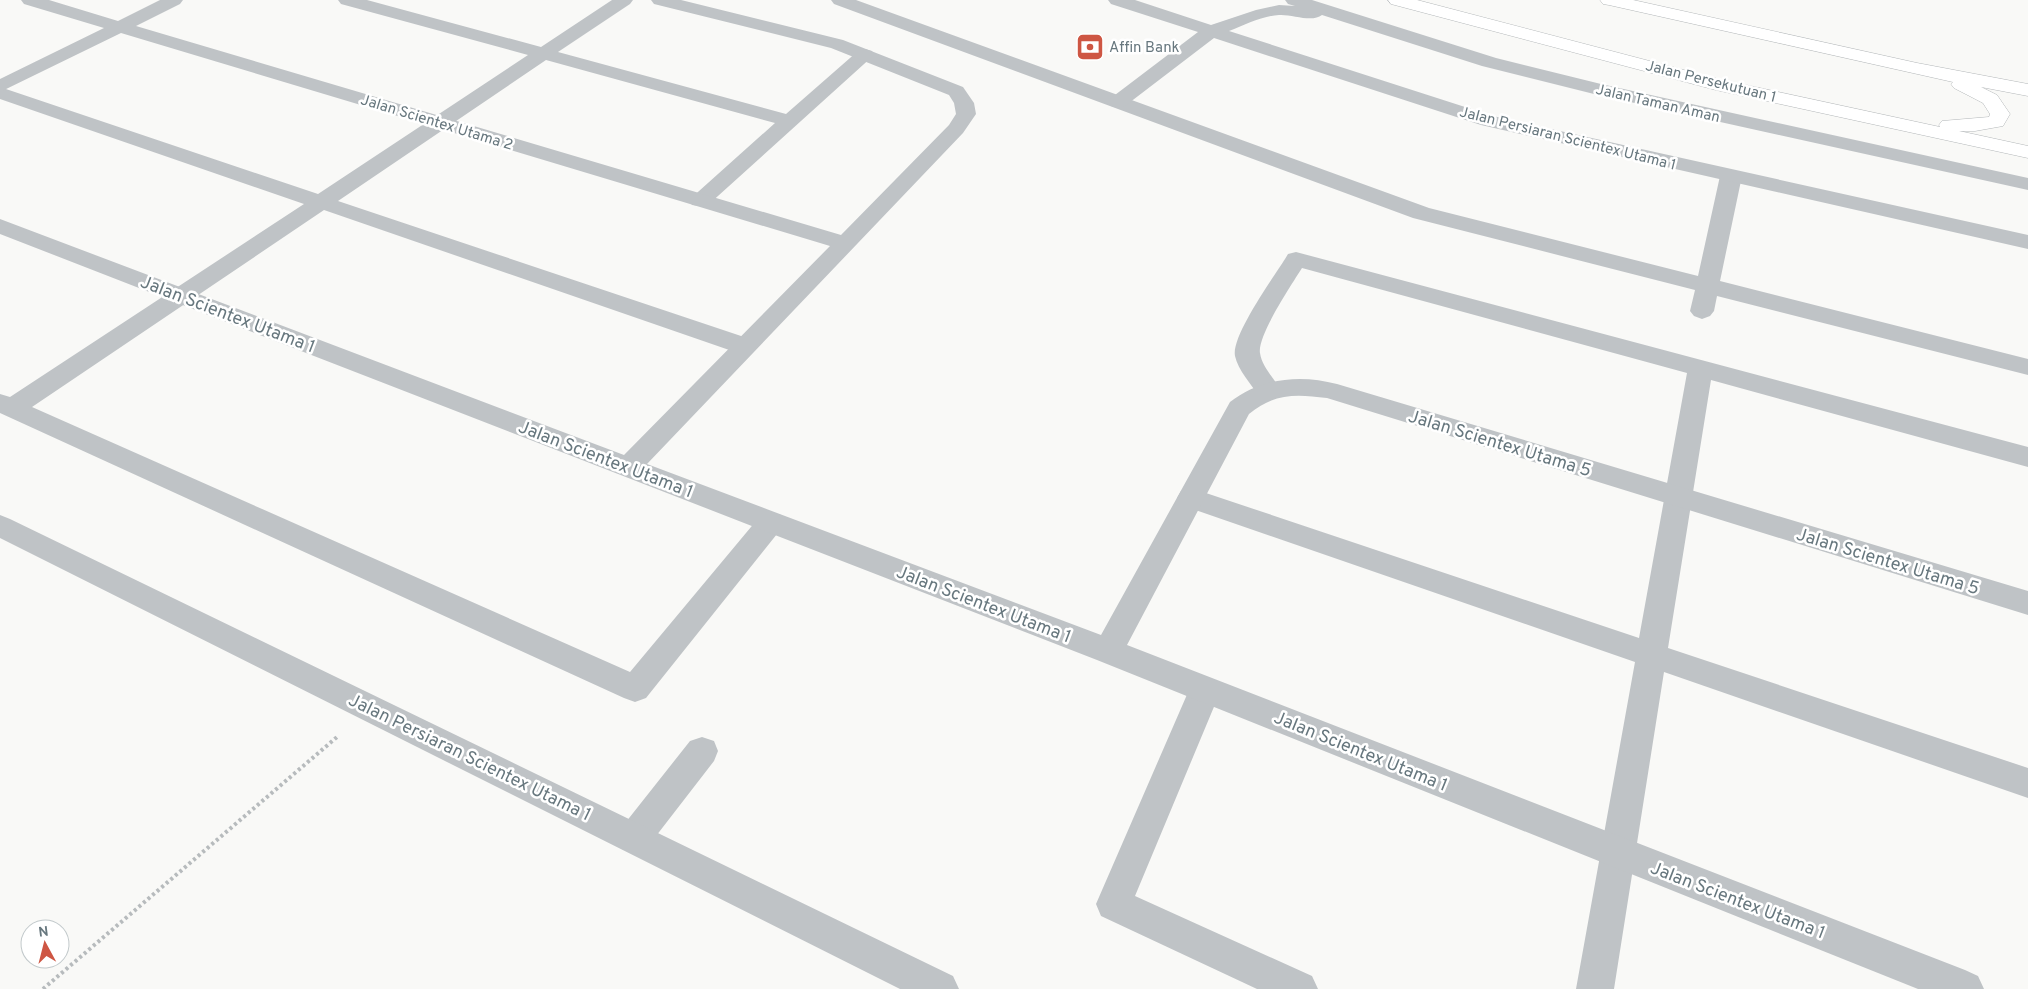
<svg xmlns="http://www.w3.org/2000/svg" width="2028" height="989" font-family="Overpass,sans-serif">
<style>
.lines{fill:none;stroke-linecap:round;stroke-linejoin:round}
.highway-casing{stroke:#b3b7b9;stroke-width:1}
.path{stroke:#b7bbbd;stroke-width:4;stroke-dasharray:3 3;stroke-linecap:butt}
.lane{fill:#bfc3c6;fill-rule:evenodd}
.street{fill:#bfc3c6;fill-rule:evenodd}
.highway{fill:#fff;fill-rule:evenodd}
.labels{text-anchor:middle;stroke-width:5;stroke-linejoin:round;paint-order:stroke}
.far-poi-label{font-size:15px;fill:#67777e;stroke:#fff;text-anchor:start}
.far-street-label{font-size:15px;fill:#67777e;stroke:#fff}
.street-label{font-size:18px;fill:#67777e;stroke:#fff}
</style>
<rect width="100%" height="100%" fill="#f9f9f7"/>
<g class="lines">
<!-- highway casing -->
<g class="highway-casing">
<path id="highway" d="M1388 0H1417L1718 79 1940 127 1939 125 1942 121 1989 117 1990 114 1983 103 1954 88 1951 84 1953 82 1609 5 1603 4 1600 0H1633L1917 63 2028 84V96L1981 87 1997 95 2010 114 2003 126 1975 131H1959L2028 146V158L1716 90 1391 4Z"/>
</g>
<!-- path -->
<path class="path" d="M43 989 337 737"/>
<!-- lane -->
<path class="lane" d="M338 0H367L541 47 612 0H633L630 4 558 52 786 114 858 51 865 49 872 51 874 55 708 205 700 206 692 205 689 200 775 123 546 60 338 201 753 340 756 346 753 352 744 354 735 352 324 210 32 407 630 672 761 515 771 512 781 515 785 522 781 529 646 698 635 702 624 698 0 413V394L10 397 304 204 0 99V87L318 194 528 55 341 4Z
M831 0H856L1429 208 1698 276 1720 176 1724 172 1731 170 1738 172 1742 176 1720 281 2028 359V375L1717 296 1714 311 1710 316 1702 319 1694 316 1690 311 1695 290 1413 218 834 4Z
M1296 252 2028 447V467L1711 380 1668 648 2028 768V798L1664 672 1614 989H1576L1635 662 1181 505 1177 498 1181 491 1191 488 1639 638 1687 373 1302 268C1292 284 1257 336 1260 353 1262 367 1274 378 1281 390L1277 396 1268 399 1259 396C1251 384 1238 370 1235 356 1231 336 1273 278 1285 259L1288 254Z
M1205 677 1216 681 1221 690 1135 896 1312 976 1318 989H1257L1101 916 1096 904 1189 690 1194 681Z
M702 737 714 741 718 751 714 761 646 849 634 854 622 849 617 838 622 827 690 741Z"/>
<!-- street -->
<path class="street" d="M21 0H49L118 21 160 0H183L180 4 136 26 841 235 949 125 956 114 954 103 949 95 831 48 654 4 651 0H681L843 40 963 87 974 103 976 114 963 133 647 464 1101 635 1230 402C1261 378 1300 374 1337 384L2028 591V615L1327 398C1295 394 1275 393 1249 414L1127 645 1965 970 1978 976 1984 989H1918L1097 660 0 234V219L624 455 830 246 121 33 0 92V79L104 28 24 4Z
M1108 0H1135L1211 25 1256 10 1279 5 1295 6 1288 4 1285 0H1312L1496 58 1601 84 2028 178V190L1594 94 1482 66 1322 15C1312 23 1292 14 1279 15 1262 16 1245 25 1229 31L1493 116 2028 235V249L1481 125 1214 38 1125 106 1118 108 1111 106 1108 102 1111 98 1198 32 1111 4Z
M0 515 10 519 953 976 959 989H900L0 538Z"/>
<!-- highway -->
<use href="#highway" class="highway"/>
</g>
<!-- icons -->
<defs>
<g id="bank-square" transform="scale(1.4375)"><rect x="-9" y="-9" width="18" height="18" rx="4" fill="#ce5643" stroke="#fff"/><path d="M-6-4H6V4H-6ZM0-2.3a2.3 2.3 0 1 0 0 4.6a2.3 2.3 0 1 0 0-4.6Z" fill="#fff"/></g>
</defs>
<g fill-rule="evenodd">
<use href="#bank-square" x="1090" y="47"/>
</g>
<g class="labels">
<!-- far-poi labels -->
<g class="far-poi-label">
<text x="1109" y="52">Affin Bank</text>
</g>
<!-- far-street labels -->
<g class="far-street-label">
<text transform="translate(1711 81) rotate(14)" y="5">Jalan Persekutuan 1</text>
<text transform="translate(1658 103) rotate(13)" y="5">Jalan Taman Aman</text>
<text transform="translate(437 122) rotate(17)" y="5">Jalan Scientex Utama 2</text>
<text transform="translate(1568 138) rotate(14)" y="5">Jalan Persiaran Scientex Utama 1</text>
</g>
<!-- street labels -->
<g class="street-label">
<text transform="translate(228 314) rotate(21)" y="6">Jalan Scientex Utama 1</text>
<text transform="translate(1500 443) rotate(17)" y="6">Jalan Scientex Utama 5</text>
<text transform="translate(606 459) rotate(21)" y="6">Jalan Scientex Utama 1</text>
<text transform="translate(1888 561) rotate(17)" y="6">Jalan Scientex Utama 5</text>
<text transform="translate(984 604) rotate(21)" y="6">Jalan Scientex Utama 1</text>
<text transform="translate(1361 751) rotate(22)" y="6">Jalan Scientex Utama 1</text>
<text transform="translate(470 757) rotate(26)" y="6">Jalan Persiaran Scientex Utama 1</text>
<text transform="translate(1738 900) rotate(21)" y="6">Jalan Scientex Utama 1</text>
</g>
</g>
<!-- north arrow -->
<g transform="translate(45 944) rotate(353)"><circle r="24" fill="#ffffff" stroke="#c2c9cb"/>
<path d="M0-4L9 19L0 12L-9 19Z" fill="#ce5643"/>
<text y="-8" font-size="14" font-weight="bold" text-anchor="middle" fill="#67777e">N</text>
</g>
</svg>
